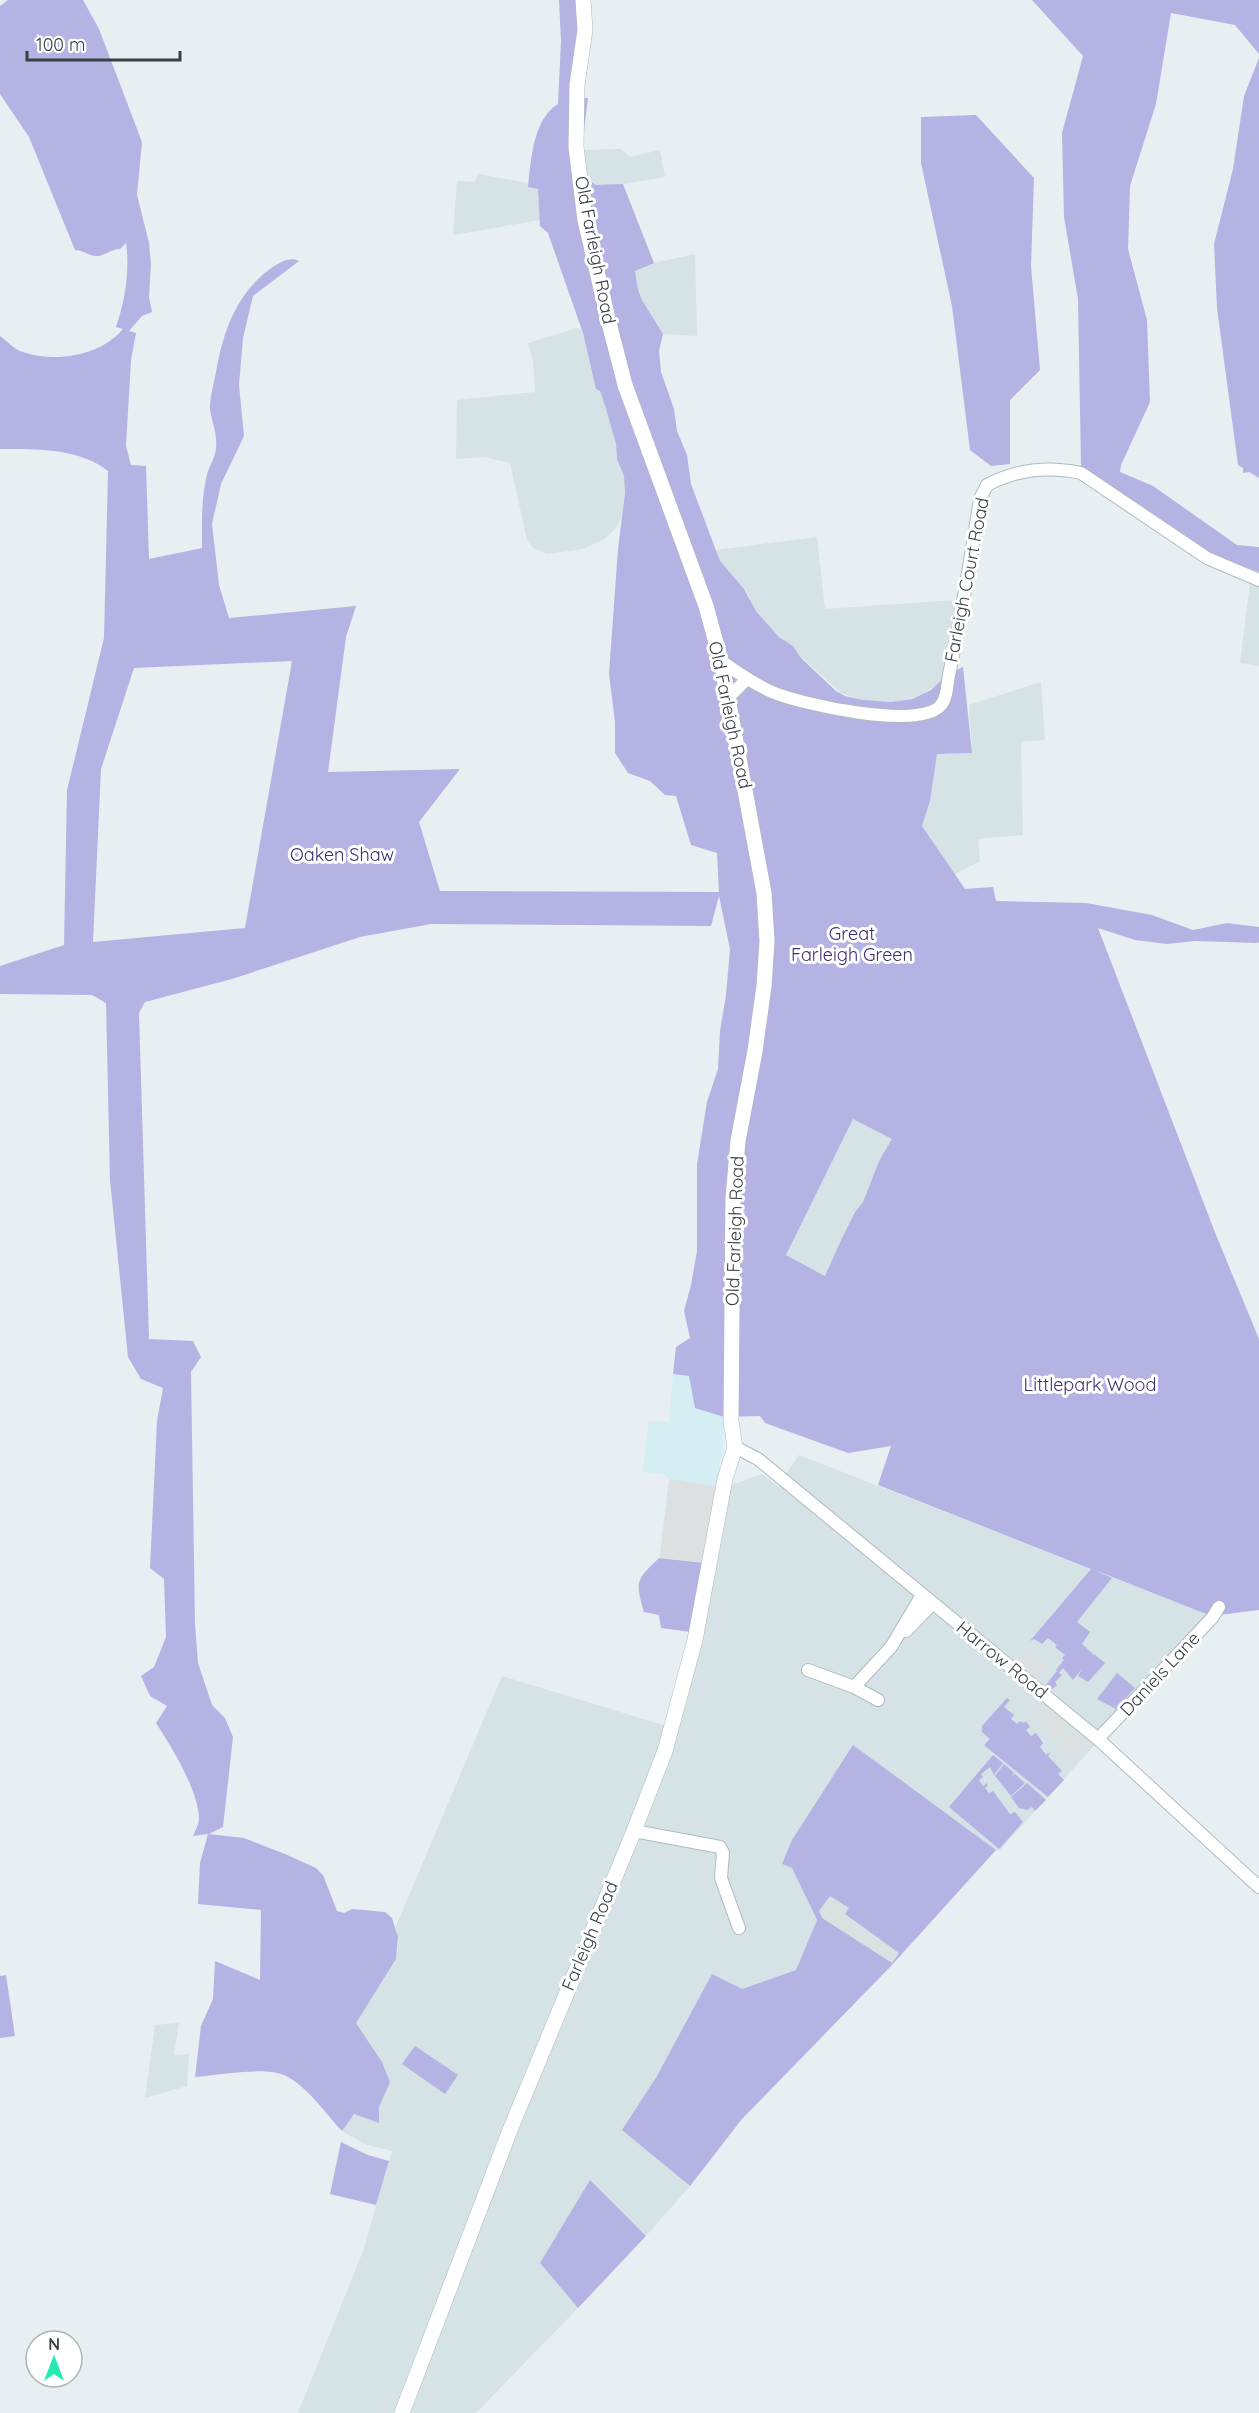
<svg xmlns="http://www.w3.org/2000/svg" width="1259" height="2413" font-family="Quicksand,sans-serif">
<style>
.residential{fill:#d5e2e6}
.commercial{fill:#d4eef3}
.green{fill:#b4b3e3;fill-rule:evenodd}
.parking{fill:#dce0e1}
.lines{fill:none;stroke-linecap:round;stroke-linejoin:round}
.minor-casing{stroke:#adbbc0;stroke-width:14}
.tertiary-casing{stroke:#adbbc0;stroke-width:16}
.minor{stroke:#fff;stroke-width:12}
.tertiary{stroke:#fff;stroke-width:15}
.labels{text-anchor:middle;stroke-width:6;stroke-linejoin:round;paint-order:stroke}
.street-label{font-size:18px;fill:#364245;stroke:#fff}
.park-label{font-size:18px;fill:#3b2e72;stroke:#fff}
</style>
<rect width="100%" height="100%" fill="#e7eff2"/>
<!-- residential -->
<path class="residential" d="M621 149 630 157 660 150 665 177 623 184 600 186 591 182 585 175 582 150Z
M478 174 528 183V187L538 188 540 220 453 235 457 181 475 182Z
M695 254 697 336 663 334 642 300 638 290 635 271 649 264Z
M577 328 582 330 596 389 600 391 606 409 616 444 617 459 624 476 625 490 622 517 616 528 605 539 583 549 547 554 533 548 527 540 510 463 485 457 456 459 457 400 535 392 533 361 528 343Z
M817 537 825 609 956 600 954 628 945 678 939 684 920 695 897 702 865 701 841 693 800 656 792 645 784 641 776 633 753 607 747 592 721 564 716 550Z
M1250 584 1259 586V666L1240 663Z
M1041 682 1045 740 1021 742 1023 835 978 839 980 861 954 875 922 826 929 803 937 754 972 753 969 705Z
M853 1119 893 1139 879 1161 863 1202 855 1212 842 1238 826 1276 786 1255Z
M799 1455 1211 1616 1000 1850 782 1864 792 1868 817 1920 796 1970 742 1989 657 2076 623 2130 690 2186 646 2236 590 2181 540 2263 578 2308 476 2413H298L363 2251 392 2151 367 2145 342 2131 353 2114 379 2107 389 2082 382 2062 356 2023 396 1959 398 1946 396 1926 502 1676 676 1729 726 1487 762 1474 778 1486Z
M179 2023 174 2055 189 2054 187 2086 145 2098 155 2025Z"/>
<!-- commercial -->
<path class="commercial" d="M673 1374 689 1376 724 1417 723 1448 716 1484 718 1487 659 1558 669 1479 664 1474 642 1472 649 1421 669 1422Z"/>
<!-- green -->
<path class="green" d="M8 0H83L99 29 142 142 137 195 149 243 151 264 149 297 152 312 142 316 129 331 136 333 131 360 126 446 131 465 146 466 149 559 202 548C202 524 201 498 207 475 209 466 215 458 216 449 218 431 209 417 210 404 211 393 214 382 216 372 223 332 236 294 270 269 279 263 290 256 299 261L253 296 243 338 239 385 244 436 221 484 212 524 219 585 229 618 356 606 346 637 328 772 460 769 419 822 440 891 719 892 717 853 691 845 676 796 665 795 650 781 628 773 615 753V722L609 674 618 549 625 493 624 476 617 459 616 444 606 409 600 391 596 389 583 333 548 233 540 226 538 189 528 187C531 160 533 119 558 104L561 41 559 0H578L583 98H588C586 121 574 172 596 185L623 184 654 263 635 271 638 290 642 300 663 334 659 351 661 372 674 409 677 431 687 455 691 484 720 561 744 589 756 611 779 637 793 646 801 658 836 691 845 696 863 700 892 702 912 699 931 690 948 674 963 667 972 753 937 754 930 801 922 826 965 889 993 887 996 901 1086 903 1152 915 1193 930 1227 923 1259 927V942L1257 943 1195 941 1167 944 1135 940 1098 928 1216 1235 1259 1339V1610L1211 1616 1092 1569 1112 1578 1077 1622 1090 1632 1082 1644 1093 1654V1655L1094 1654 1105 1663 1088 1682 1078 1676 1082 1669 1073 1680 1063 1668 1059 1673 1062 1675 1055 1682 1057 1685 1050 1691 1045 1686 1057 1671 1056 1670 1064 1660 1062 1658 1065 1655 1055 1647 1057 1645 1048 1638 1042 1644 1034 1639 1030 1641 1091 1569 878 1485 891 1446 848 1453 765 1423 760 1416 724 1417 695 1408 689 1376 673 1374 676 1347 690 1338 684 1311 691 1285 697 1251V1164L707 1102 718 1069 720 1031 726 995 730 949 719 896 711 926 431 924 360 937 232 979 145 1002 139 1013 149 1339 193 1341 201 1357 191 1372 195 1624 198 1663 212 1705 225 1718 233 1737 223 1827 209 1834 244 1838 285 1854 316 1868 323 1875 337 1911 344 1913 352 1909 385 1912 392 1918 398 1937 396 1959 356 2023 382 2062 390 2082 379 2107V2123L354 2114 342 2131C325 2113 309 2088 286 2076 267 2066 217 2075 195 2077L201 2026 213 1999 215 1961 260 1980 261 1910 198 1904 200 1863 208 1834 193 1836C195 1831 199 1824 199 1819 199 1791 171 1746 156 1723L167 1706 150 1696 141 1676 154 1667 166 1637 164 1579 150 1568 157 1421 163 1388 141 1379 128 1357 110 1180 106 1003 92 995 0 994V966L64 945 67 790 104 638 108 471C79 448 36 449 0 449V336C7 341 15 350 23 352 55 363 101 356 123 329L116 327C125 300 130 272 126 243L120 249C110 249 104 257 95 256 88 255 83 250 75 250L29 137 0 94V6ZM292 661 245 928 93 942 101 769 134 668ZM853 1119 892 1139 879 1161 863 1202 855 1212 842 1238 825 1276 786 1255Z
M1032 0H1259V54L1235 25 1171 13 1156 104 1130 186 1128 249 1147 320 1150 402 1121 465 1120 472 1153 486 1237 545 1259 547V572L1202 551 1119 495 1081 466 1078 299 1064 217 1062 133 1083 56Z
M1259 58V478L1249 472 1243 473V468L1238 465 1217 308 1214 244 1233 169 1244 96Z
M976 115 1034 178 1031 266 1040 370 1010 400V464L991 466 970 450 952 306 921 163V117Z
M659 1558 706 1563 691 1632 661 1628 659 1615 644 1612C635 1581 636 1580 659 1558Z
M1117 1673 1135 1688 1116 1709 1097 1699Z
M1007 1698 1010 1700 1004 1707 1014 1715 1011 1719 1017 1724 1020 1721 1024 1723 1026 1721 1030 1727 1026 1730 1031 1736 1036 1733 1043 1743 1040 1747 1046 1755 1050 1752 1048 1756 1062 1771 1058 1774 1064 1780 1048 1797 984 1745 990 1739 982 1732V1726Z
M853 1745 996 1850 891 1966 742 2119 690 2186 622 2130 657 2076 712 1974 742 1989 796 1970 817 1920 792 1868 782 1864 792 1840Z
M993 1755 1003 1763 994 1775 990 1767 981 1774 983 1777 979 1780 983 1786 987 1783 988 1785 985 1788 989 1793 993 1791 1010 1814 1015 1812 1023 1822 999 1849 949 1807Z
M1004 1764 1014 1773 1011 1777 1015 1774 1025 1783 1011 1796 995 1776Z
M1027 1783 1046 1800 1035 1811 1032 1807 1027 1810 1019 1808 1011 1797Z
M6 1975 15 2036 0 2038V1976Z
M415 2046 458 2075 445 2094 402 2064Z
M341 2142 368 2155 389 2161 376 2205 330 2194Z
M590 2180 646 2236 578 2308 540 2263Z"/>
<!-- parking -->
<path class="parking" d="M669 1479 718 1487 706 1563 660 1558Z
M1027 1650 1033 1655 1027 1663 1037 1658 1047 1664 1037 1680 1017 1663Z
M1042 1703 1068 1723 1062 1736 1055 1742 1035 1718 1027 1723 1026 1721Z
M1074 1729 1093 1745 1088 1751 1084 1748 1073 1761 1069 1756 1076 1747 1075 1746 1065 1756 1057 1745Z
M830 1896 849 1908 845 1914 899 1953 892 1963 822 1918 819 1911Z"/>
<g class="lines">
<!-- minor casing -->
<g class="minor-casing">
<path id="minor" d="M721 661C738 673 754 684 772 692 800 704 920 731 941 705 948 697 947 681 950 670 962 613 971 556 980 499L987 485C1017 469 1048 466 1081 473L1207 558 1259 580
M729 697 747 679
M735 1447 758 1459 1098 1739 1259 1887
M906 1631 933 1603
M808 1670 854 1687 878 1700
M854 1687 891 1647 922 1595
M1098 1739 1212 1618 1219 1607
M634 1831 720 1847 723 1853 721 1878 739 1928"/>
</g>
<!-- tertiary casing -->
<g class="tertiary-casing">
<path id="tertiary" d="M402 2413 510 2130 634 1831 665 1751 695 1640 725 1479 735 1447 731 1421 733 1198 738 1141 755 1051 764 986 767 941 764 893 721 661 706 606 625 385 608 319 585 220 576 147 577 85 585 30 583 0"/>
</g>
<!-- minor -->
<use href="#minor" class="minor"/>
<!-- tertiary -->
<use href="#tertiary" class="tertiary"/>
</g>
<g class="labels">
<!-- street labels -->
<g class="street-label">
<text transform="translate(595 250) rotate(79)" y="6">Old Farleigh Road</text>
<text transform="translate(967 580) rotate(-79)" y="6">Farleigh Court Road</text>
<text transform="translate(730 715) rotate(78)" y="6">Old Farleigh Road</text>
<text transform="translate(735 1231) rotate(-88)" y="6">Old Farleigh Road</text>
<text transform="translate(1002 1660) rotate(39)" y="6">Harrow Road</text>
<text transform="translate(1160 1674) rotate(-47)" y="6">Daniels Lane</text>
<text transform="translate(590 1936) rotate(-67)" y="6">Farleigh Road</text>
</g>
<!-- park labels -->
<g class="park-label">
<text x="342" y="861">Oaken Shaw</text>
<text x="852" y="940">Great<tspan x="852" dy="21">Farleigh Green</tspan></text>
<text x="1090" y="1391">Littlepark Wood</text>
</g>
</g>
<!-- north arrow -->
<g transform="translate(54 2359)"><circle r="28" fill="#ffffff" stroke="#afb3b5" stroke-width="1.5"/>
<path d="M0-4.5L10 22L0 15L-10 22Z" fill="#26eab3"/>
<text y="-9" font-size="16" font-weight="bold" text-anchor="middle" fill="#364245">N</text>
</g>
<!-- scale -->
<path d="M27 51v9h153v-9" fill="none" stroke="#364245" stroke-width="3"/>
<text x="36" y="51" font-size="18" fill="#364245" stroke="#ffffff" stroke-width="4.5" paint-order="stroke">100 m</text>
</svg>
